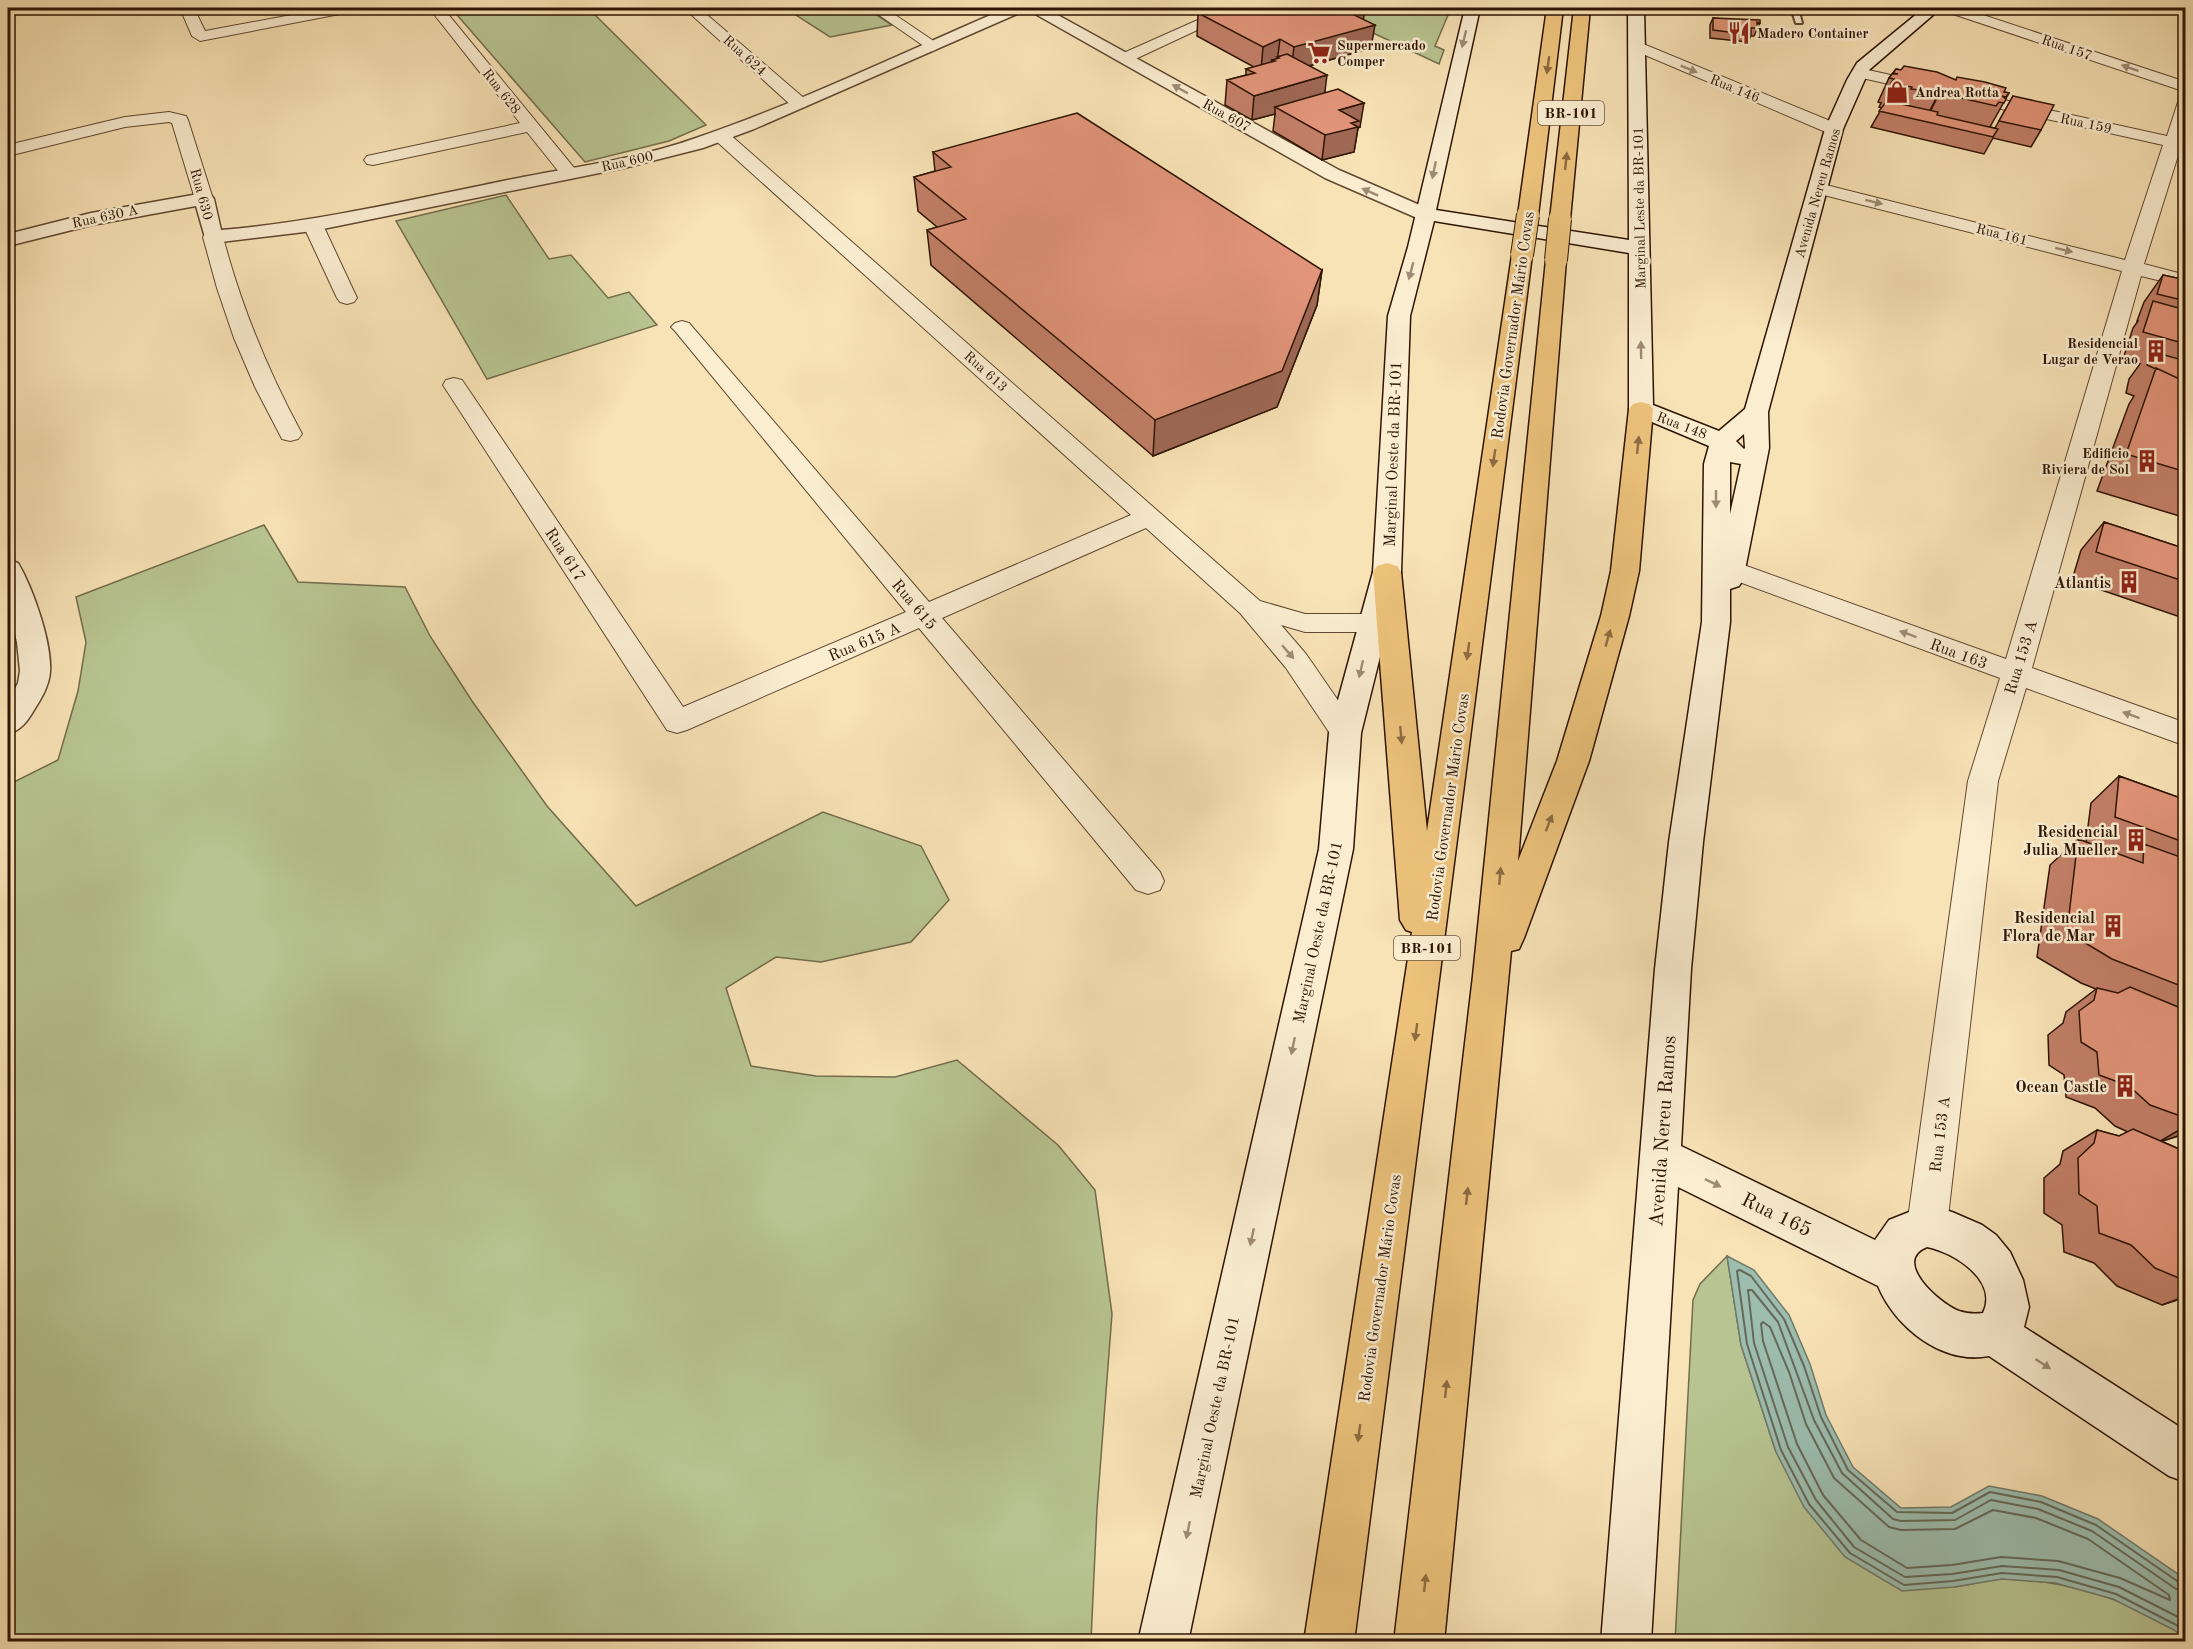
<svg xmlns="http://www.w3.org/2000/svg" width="2193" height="1649" font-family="'Old Standard TT',serif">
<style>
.green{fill:#b8c592;stroke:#736c4b;stroke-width:1.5}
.water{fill:#9dbeaf;stroke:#717a6b;stroke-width:1.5}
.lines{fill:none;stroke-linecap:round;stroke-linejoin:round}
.shore{stroke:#66695a;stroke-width:2}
.service-casing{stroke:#604830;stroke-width:4}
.minor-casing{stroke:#604830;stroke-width:2}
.tertiary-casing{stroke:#604830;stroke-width:3}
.secondary-casing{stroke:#2e1404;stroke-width:3}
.motorway-casing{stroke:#2e1404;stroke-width:3}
.service{fill:#faedd0;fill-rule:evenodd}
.minor{fill:#faedd0;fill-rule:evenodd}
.tertiary{fill:#faedd0;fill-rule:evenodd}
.secondary{fill:#faedd0;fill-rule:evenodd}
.motorway{fill:#ecc27b;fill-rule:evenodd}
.motorway-bridge-casing{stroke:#2e1404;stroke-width:24;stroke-linecap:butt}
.motorway-bridge{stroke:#ecc27b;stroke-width:22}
.wall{fill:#c27f68;stroke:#2e1404;stroke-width:1.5}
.shaded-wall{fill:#9e6855;stroke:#2e1404;stroke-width:1.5}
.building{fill:#e19479;stroke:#2e1404;stroke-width:1.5}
.oneway{fill:#9e8b74}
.oneway2{fill:#8d6b40}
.labels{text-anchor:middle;stroke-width:5;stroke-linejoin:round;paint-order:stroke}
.far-poi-label{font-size:14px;font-weight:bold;fill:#2e1404;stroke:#faedd0;text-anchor:start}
.far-street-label{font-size:14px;fill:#2e1404;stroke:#faedd0}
.shield{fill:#faedd0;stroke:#6b5541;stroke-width:1.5}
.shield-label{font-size:15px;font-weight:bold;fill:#2e1404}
.street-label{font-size:16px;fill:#2e1404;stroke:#faedd0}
.poi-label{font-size:16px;font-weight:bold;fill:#2e1404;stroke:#faedd0;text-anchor:end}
.near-street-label{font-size:20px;fill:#2e1404;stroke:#faedd0}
</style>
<rect width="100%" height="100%" fill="#f8e3b6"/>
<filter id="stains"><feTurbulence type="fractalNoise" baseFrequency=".00333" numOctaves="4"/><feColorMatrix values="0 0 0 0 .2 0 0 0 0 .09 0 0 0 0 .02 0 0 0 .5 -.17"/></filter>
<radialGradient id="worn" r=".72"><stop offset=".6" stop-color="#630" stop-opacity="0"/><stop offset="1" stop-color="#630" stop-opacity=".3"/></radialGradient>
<!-- green -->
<path class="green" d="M451 8H588L706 125 669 141 585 162Z
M802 8H866L892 25 830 37 788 10Z
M1320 8H1451L1435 46 1444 50 1439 64Z
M506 195 549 259 571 255 608 298 629 292 657 325 487 379 396 221Z
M264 525 298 582 405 587 430 636 472 701 547 806 636 906 823 812 921 846 949 900 911 942 821 962 776 957 726 988 751 1066 816 1076 895 1077 957 1060 1058 1145 1095 1190 1112 1314 1097 1509 1091 1641H8V785L58 760 78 691 86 642 76 597Z
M1727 1256 1741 1345 1776 1452 1954 1587C1970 1585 1988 1579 2004 1579 2066 1579 2135 1601 2186 1638L2185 1642H1675L1693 1300 1700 1284Z"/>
<!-- water -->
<path class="water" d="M1727 1256 1754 1270 1789 1315 1810 1364 1826 1415 1853 1467 1901 1508 1951 1507 1989 1486 2042 1496 2098 1519 2185 1579V1638L2174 1630 2113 1599 2055 1583 2002 1579 1954 1587 1902 1591 1845 1557 1804 1507 1776 1452 1741 1345Z"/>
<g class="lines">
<!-- shore -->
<path class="shore" d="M1763 1322 1770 1327 1789 1372 1806 1424 1834 1478 1889 1527 1901 1530 1955 1529 1993 1510 2036 1518 2088 1539 2169 1595 2170 1600 2120 1578 2058 1561 2001 1557 1952 1565 1907 1568 1861 1540 1823 1495 1797 1444 1763 1341 1761 1324Z
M2186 1584 2180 1583 2096 1525 2041 1502 1990 1492 1952 1513 1897 1512 1848 1470 1821 1417 1804 1366 1784 1319 1751 1276 1740 1270 1737 1271 1747 1344 1781 1450 1809 1504 1850 1553 1904 1585 1953 1581 2002 1573 2057 1577 2116 1594 2186 1630
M2186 1591 2176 1589 2092 1531 2038 1509 1991 1500 1955 1520 1901 1521 1893 1519 1842 1473 1814 1420 1778 1322 1752 1290H1748L1754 1343 1788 1447 1816 1500 1854 1547 1905 1577 1952 1574 2002 1566 2059 1570 2119 1587 2186 1621"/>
<!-- service casing -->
<g class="service-casing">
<path id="service" d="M1791 8H1798L1802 23H1796Z"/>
</g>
<!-- minor casing -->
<g class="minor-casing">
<path id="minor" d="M180 8H194L205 31 329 8H357L350 12 200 41 192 36Z
M429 8H443L575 169 578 173 575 177H563L527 132 373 165 367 164 364 160 367 156 520 123Z
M684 8H699L805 99 807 103 805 107H793Z
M869 8H885L941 46 933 51 928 49Z
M1942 8H1962L2186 82V92L1944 11Z
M1218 11 1225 15 1223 18 1131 61 1125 63 1117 58 1119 55Z
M1636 41 1840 125 1843 129 1840 133H1828L1631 49 1628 46Z
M1859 68 2167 136 2178 102 2186 97V130L2144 264 2186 275V287L2141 276 2032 668 2186 723V746L2026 688 1998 781 1947 1226 1941 1240 1927 1246 1913 1240 1907 1226 1968 781 2000 678 1723 576 1719 570 1723 564 1732 561 1741 564 2006 659 2122 271 1812 192 1809 188 1812 184 1818 183 2125 260 2163 145 1853 76 1851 73Z
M169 112 186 116 188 120 213 199 211 203H197L195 199 172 123 169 122 125 127 8 156V146L16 143 125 117Z
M721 131 727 132 1260 601 1305 614H1372L1382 616 1386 623 1382 630 1372 632H1305L1281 625 1306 654 1355 725 1360 733 1355 741 1345 744 1335 741 1286 668 1240 613 1146 528 942 618 1160 872 1164 881 1160 890 1148 894 1136 890 919 628 687 730 677 733 667 730 443 385 446 380 454 378 462 380 683 707 906 612 675 331 671 327 675 323 682 321 689 323 929 602 1131 515 715 140 712 136 715 132Z
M313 219 320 221 323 225 357 298 354 302 347 304 340 302 337 298 303 225 306 221Z
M213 231 220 233 223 237C241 306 268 371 302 434L298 439 290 441 282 439 255 387 234 338 217 288 203 237 206 233Z"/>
</g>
<!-- tertiary casing -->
<g class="tertiary-casing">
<path id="tertiary" d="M1007 8H1027L1024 11 754 129 703 148 624 168 313 231 213 243 206 241 196 206 92 225 8 246V234L91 213 204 193 211 195 214 199 221 230C316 222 410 200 503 181 565 168 634 160 693 139 799 103 904 52 1007 8Z
M1028 8H1045L1339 170 1431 210 1434 214 1431 218H1417L1325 178 1030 11Z
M8 560 18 563C33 588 52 643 50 672 49 686 41 699 34 710 27 722 21 730 8 734V702L18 683 20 671 17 642 8 606Z"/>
</g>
<!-- secondary casing -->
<g class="secondary-casing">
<path id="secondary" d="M1465 8H1480L1436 210 1629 240 1628 8H1644L1653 405 1719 431 1745 409 1825 129 1847 80 1857 63 1924 8H1941L1869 70 1843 129 1768 412 1769 448 1743 580 1739 586 1730 589V622L1703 842 1691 969 1681 1146 1875 1240 1889 1220 1927 1205 1952 1212 1982 1225 1996 1235 2010 1252 2023 1280 2029 1307 2024 1327 2186 1431V1482L2169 1476 1989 1356C1942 1365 1895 1327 1878 1286L1678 1187 1651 1642H1601L1655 969 1669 842 1702 622 1704 464 1709 446 1633 414 1629 409V253L1434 221 1410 316 1401 572 1361 733 1353 849 1188 1642H1138L1319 849 1329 733 1373 572 1388 316 1408 247ZM1744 434 1745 448 1744 449 1736 441ZM1730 462 1741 464 1730 514ZM1927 1247C1953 1252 1999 1280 1983 1313 1975 1314 1968 1314 1959 1311 1940 1304 1891 1261 1927 1247Z"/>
</g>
<!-- motorway casing -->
<g class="motorway-casing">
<path id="motorway" d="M1547 8H1563L1538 215 1535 219H1521L1518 215Z
M1574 8H1590L1570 219 1567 223H1553L1550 219Z
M1522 249 1529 251 1532 255 1354 1642H1304L1412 932 1406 930 1400 920 1373 572 1377 566 1387 563 1397 566 1401 572 1427 831 1512 255 1515 251Z
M1556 254 1563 256 1566 260 1518 861 1557 761 1601 616 1611 571 1629 409 1633 404 1641 402 1649 404 1653 409 1639 571 1629 616 1589 761 1524 938 1519 949 1511 951 1444 1642H1394L1473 976 1546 260 1549 256Z"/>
</g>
<!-- service -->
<use href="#service" class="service"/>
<!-- minor -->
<use href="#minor" class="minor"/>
<!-- tertiary -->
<use href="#tertiary" class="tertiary"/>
<!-- secondary -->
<use href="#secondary" class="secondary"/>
<!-- motorway -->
<use href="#motorway" class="motorway"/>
<!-- motorway-bridge casing -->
<g class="motorway-bridge-casing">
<path id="motorway-bridge" d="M1522 255 1528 215
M1556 260 1560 219"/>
</g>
<!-- motorway-bridge -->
<use href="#motorway-bridge" class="motorway-bridge"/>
</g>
<!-- wall -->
<path class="wall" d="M1198 13 1363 19 1371 48 1309 66 1325 92 1360 127 1358 128 1354 152 1322 160 1273 131 1275 114 1252 120 1225 105 1227 80 1246 75V69L1254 67 1197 36Z
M1713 18 1760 23 1754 36H1751L1748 42 1710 38V25Z
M1896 69 1956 80 2009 93 1990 127 1995 128 2013 96 2041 130 2031 147 1993 138 1984 154 1871 127 1882 108 1879 107 1881 103 1878 102 1889 78Z
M933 152 1322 270 1317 305 1277 407 1153 456 931 265 927 230 937 227 918 211 914 177 935 171Z
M2186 183V195H2182Z
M2163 275 2186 280V518L2097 491 2129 404 2134 396 2126 393 2129 379 2140 364 2123 359 2133 328 2138 321H2137L2144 302Z
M2104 522 2186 549V619L2072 580 2081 550Z
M2119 776 2186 800V1138L2178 1136 2161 1141 2186 1152V1297L2162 1305 2117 1286 2094 1263 2064 1252 2062 1225 2044 1213V1178L2060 1164 2063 1151 2097 1130 2119 1136 2128 1132 2115 1126 2095 1108 2066 1097 2064 1075 2049 1065 2048 1035 2063 1023 2066 1012 2096 989 2081 983 2037 957 2050 865 2078 839 2086 842 2091 803Z"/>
<!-- shaded-wall -->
<path class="shaded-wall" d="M1365 10 1362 28 1375 25 1371 48 1291 71 1294 47 1352 14Z
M1280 39 1277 63 1272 60 1271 66 1261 71 1263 47Z
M1327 75 1324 99 1275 107V114L1252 120 1254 96Z
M1941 90 1929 114 1926 118 1939 93Z
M1364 103 1360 127 1358 128 1354 152 1322 160 1325 135 1339 110Z
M1322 270 1317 305 1277 407 1153 456 1155 420Z
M2186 1126V1132L2178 1136 2157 1143Z
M2186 1296V1297L2162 1305Z"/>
<!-- building -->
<path class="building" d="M1210 8H1360L1365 10 1352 14 1375 25 1294 47 1280 39 1263 47 1198 13Z
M1713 18 1760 20V23L1757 22V28H1751V35L1713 30Z
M1287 54 1327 75 1254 96 1227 80 1255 73 1246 69 1275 61 1272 60 1279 58 1277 57Z
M1904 66 1937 72 1956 80 1957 77 1985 82 2006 88 2004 92 2009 93 2006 97 2002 96 2006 99 2004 103 1999 102 1996 106 1948 95 1951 92 1941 90 1939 93 1911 89 1912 87 1891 83 1894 79 1889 78 1892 74H1898L1893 73 1896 69 1901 70Z
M1338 89 1364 103 1339 110 1359 121 1351 123 1358 127 1325 135 1275 107Z
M2013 96 2054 105 2041 130 1999 121Z
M1887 101 1938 112 1937 115 1998 129 1993 137 1879 111Z
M1077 113 1322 270 1282 371 1155 420 927 230 966 219 914 177 951 167 933 152Z
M2163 275 2186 280V301L2157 294Z
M2153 301 2186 310V344L2143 332Z
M2150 351 2186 361V382L2156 368V369L2147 365Z
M2156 368 2186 382V472L2126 454Z
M2104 522 2186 549V582L2096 552Z
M2119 776 2186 800V843L2115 817Z
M2078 839 2143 863 2144 844 2186 859V988L2112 959 2067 932Z
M2130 987 2183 1009 2186 1011V1118L2150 1105 2129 1086 2099 1075 2097 1052 2081 1042 2079 1011 2094 1000 2097 988 2118 993Z
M2133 1129 2186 1152V1281L2155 1268 2131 1245 2099 1233 2097 1206 2079 1194 2078 1158 2094 1143 2097 1130 2119 1136Z"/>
<!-- one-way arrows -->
<defs><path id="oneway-solid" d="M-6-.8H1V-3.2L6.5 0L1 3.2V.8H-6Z" transform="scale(1.5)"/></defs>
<g class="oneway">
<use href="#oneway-solid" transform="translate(1464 39) rotate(104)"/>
<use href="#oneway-solid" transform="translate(2130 68) rotate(-161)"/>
<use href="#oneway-solid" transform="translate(1689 69) rotate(22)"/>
<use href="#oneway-solid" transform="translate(1180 89) rotate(-151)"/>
<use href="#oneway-solid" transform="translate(1434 170) rotate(102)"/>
<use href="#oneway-solid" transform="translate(1370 192) rotate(-156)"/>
<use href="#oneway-solid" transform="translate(1874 202) rotate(14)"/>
<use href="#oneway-solid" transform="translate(2064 250) rotate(14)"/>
<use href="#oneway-solid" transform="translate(1411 271) rotate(105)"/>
<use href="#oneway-solid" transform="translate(1641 350) rotate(-91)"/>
<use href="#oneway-solid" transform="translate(1716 499) rotate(90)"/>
<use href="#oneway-solid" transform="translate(1908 634) rotate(-160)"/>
<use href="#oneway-solid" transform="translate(1288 652) rotate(49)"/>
<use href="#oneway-solid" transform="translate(1361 669) rotate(103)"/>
<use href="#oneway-solid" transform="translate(2131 715) rotate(-160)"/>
<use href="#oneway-solid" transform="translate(1293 1046) rotate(102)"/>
<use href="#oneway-solid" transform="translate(1713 1183) rotate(26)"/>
<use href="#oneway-solid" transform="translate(1252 1237) rotate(102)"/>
<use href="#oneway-solid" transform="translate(2043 1364) rotate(33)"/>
<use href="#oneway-solid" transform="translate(1188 1530) rotate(102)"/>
</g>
<g class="oneway2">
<use href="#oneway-solid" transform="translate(1548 65) rotate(98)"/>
<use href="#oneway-solid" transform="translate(1566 161) rotate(-84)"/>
<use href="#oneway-solid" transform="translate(1638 445) rotate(-84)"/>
<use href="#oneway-solid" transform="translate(1494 458) rotate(98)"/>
<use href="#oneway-solid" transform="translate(1608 638) rotate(-74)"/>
<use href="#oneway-solid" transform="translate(1468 651) rotate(98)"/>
<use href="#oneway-solid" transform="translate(1401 735) rotate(85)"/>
<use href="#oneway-solid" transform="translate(1549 823) rotate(-69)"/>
<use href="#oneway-solid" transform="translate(1500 876) rotate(-85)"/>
<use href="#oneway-solid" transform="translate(1416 1032) rotate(98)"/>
<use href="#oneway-solid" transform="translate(1467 1196) rotate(-84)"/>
<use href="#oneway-solid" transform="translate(1446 1389) rotate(-84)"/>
<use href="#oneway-solid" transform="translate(1359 1433) rotate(98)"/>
<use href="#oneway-solid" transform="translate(1425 1583) rotate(-84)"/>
</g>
<!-- icons -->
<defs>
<g id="restaurant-bare" transform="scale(1.8)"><path d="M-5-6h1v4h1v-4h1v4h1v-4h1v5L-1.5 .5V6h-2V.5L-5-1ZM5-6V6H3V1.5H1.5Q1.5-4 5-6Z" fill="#8f2418" stroke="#faedd0" stroke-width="2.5" paint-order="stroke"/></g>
<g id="supermarket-bare" transform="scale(1.8)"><path d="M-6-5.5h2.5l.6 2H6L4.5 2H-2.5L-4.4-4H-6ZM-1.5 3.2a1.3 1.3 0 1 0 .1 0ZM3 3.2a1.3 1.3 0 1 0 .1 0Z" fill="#8f2418" stroke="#faedd0" stroke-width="2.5" paint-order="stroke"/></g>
<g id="shop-bare" transform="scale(1.8)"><path d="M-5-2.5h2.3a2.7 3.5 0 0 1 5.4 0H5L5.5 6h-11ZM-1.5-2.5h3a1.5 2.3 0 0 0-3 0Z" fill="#8f2418" stroke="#faedd0" stroke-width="2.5" paint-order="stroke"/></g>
<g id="building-bare" transform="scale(1.8)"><path d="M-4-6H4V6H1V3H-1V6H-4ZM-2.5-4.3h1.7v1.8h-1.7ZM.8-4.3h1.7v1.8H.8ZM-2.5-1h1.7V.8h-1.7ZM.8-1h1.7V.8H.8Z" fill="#8f2418" stroke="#faedd0" stroke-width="2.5" paint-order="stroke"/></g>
</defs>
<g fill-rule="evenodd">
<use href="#restaurant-bare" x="1739" y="33"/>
<use href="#supermarket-bare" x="1319" y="53"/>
<use href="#shop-bare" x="1897" y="92"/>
<use href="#building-bare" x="2156" y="351"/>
<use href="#building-bare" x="2147" y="461"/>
<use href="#building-bare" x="2129" y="582"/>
<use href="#building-bare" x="2136" y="840"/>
<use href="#building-bare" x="2113" y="926"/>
<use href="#building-bare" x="2125" y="1086"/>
</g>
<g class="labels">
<!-- far-poi labels -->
<g class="far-poi-label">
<text x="1757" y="38">Madero Container</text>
<text x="1337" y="50">Supermercado<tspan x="1337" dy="16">Comper</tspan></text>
<text x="1915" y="97">Andrea Rotta</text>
<text x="2138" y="348" text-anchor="end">Residencial<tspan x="2138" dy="16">Lugar de Verao</tspan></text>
<text x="2129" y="458" text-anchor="end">Edificio<tspan x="2129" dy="16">Riviera de Sol</tspan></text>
</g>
<!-- far-street labels -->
<g class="far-street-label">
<text transform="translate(2067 47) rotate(19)" y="5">Rua 157</text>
<text transform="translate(745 55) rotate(42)" y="5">Rua 624</text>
<text transform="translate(1735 88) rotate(22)" y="5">Rua 146</text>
<text transform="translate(502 91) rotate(52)" y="5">Rua 628</text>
<text transform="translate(1227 115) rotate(29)" y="5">Rua 607</text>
<text transform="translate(2086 123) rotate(12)" y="5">Rua 159</text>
<text transform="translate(627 161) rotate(-13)" y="5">Rua 600</text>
<text transform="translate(1817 193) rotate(-74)" y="5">Avenida Nereu Ramos</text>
<text transform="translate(202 194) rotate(75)" y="5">Rua 630</text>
<text transform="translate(1639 208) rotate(-91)" y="5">Marginal Leste da BR-101</text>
<text transform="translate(105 216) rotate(-12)" y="5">Rua 630 A</text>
<text transform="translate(2002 234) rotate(14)" y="5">Rua 161</text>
<text transform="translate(986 371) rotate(42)" y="5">Rua 613</text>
<text transform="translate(1682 425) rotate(21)" y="5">Rua 148</text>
</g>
<!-- shield labels -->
<g class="shield">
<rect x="1538" y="101" width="66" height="24" rx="4.5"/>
<rect x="1394" y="936" width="66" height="24" rx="4.5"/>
</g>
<g class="shield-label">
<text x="1571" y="118">BR-101</text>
<text x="1427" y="953">BR-101</text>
</g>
<!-- street labels -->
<g class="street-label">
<text transform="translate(1512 325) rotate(-82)" y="6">Rodovia Governador Mário Covas</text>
<text transform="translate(1392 454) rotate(-88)" y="6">Marginal Oeste da BR-101</text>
<text transform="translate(566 554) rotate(57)" y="6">Rua 617</text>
<text transform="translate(915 604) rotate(50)" y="6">Rua 615</text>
<text transform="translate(864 641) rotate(-23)" y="6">Rua 615 A</text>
<text transform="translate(1959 653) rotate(20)" y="6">Rua 163</text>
<text transform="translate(2020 657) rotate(-73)" y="6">Rua 153 A</text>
<text transform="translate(1447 807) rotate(-82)" y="6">Rodovia Governador Mário Covas</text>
<text transform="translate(1317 932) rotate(-78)" y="6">Marginal Oeste da BR-101</text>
<text transform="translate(1939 1134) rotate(-83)" y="6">Rua 153 A</text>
<text transform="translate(1379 1288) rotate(-82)" y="6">Rodovia Governador Mário Covas</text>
<text transform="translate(1214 1407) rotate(-78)" y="6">Marginal Oeste da BR-101</text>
</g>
<!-- poi labels -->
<g class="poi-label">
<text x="2111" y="588">Atlantis</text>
<text x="2118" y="837">Residencial<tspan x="2118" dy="18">Julia Mueller</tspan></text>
<text x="2095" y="923">Residencial<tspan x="2095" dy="18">Flora de Mar</tspan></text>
<text x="2107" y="1092">Ocean Castle</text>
</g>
<!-- near-street labels -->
<g class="near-street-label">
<text transform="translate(1662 1131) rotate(-86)" y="7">Avenida Nereu Ramos</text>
<text transform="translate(1777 1214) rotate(26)" y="7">Rua 165</text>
</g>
</g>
<!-- margin -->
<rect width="2193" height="1649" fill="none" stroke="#f8e3b6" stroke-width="30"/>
<rect x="9" y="9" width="2175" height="1631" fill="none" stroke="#2e1404" stroke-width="3"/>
<rect x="15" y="15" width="2163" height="1619" fill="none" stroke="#2e1404" stroke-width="1.5"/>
<rect width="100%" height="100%" filter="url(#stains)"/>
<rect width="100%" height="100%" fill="url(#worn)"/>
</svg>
